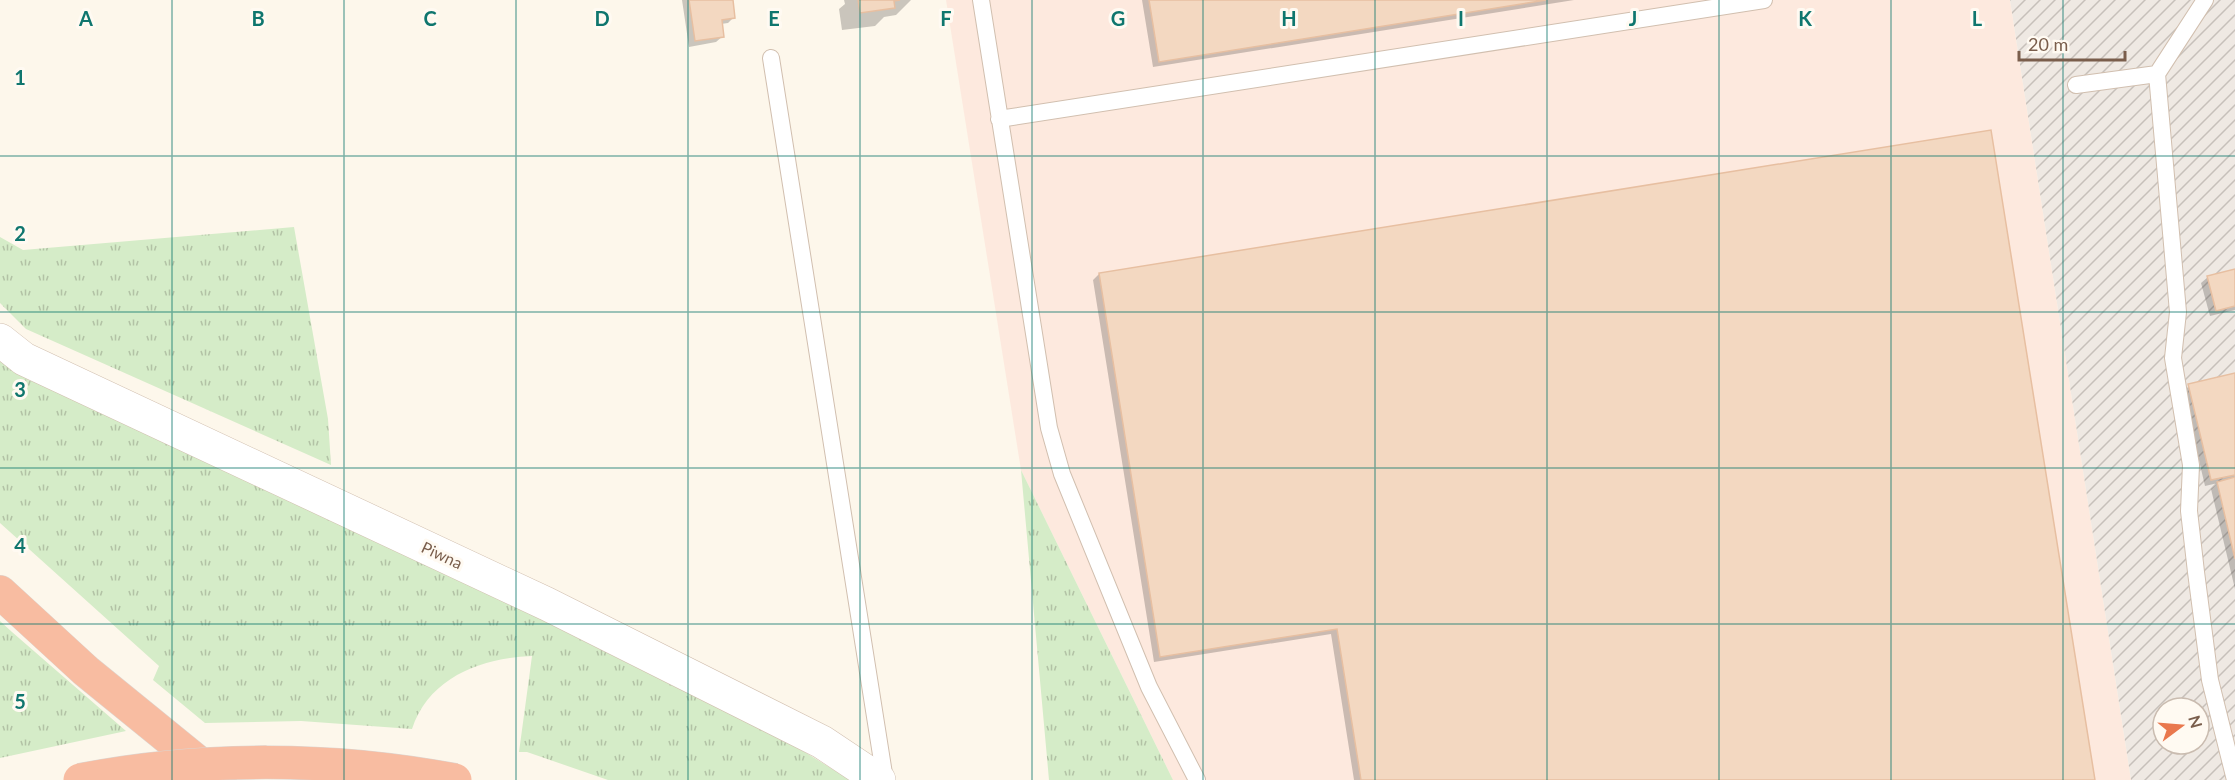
<svg xmlns="http://www.w3.org/2000/svg" width="2235" height="780" font-family="Lato,sans-serif">
<style>
.commercial{fill:#fde9de}
.industrial{fill:url(#industrial-furrows);fill-rule:evenodd}
.grass{fill:url(#grass-tufts)}
.shadow{fill:#0003}
.building{fill:#f3d8c1;stroke:#e7bfa1;stroke-width:1.5}
.lines{fill:none;stroke-linecap:round;stroke-linejoin:round}
.lane-casing{stroke:#d1bfaf;stroke-width:18}
.street-casing{stroke:#d1bfaf;stroke-width:34}
.highway-casing{stroke:#dcd5d0;stroke-width:34}
.lane{stroke:#fff;stroke-width:16}
.street{stroke:#fff;stroke-width:33}
.highway{stroke:#f8bca1;stroke-width:33}
.highway-bridge-casing{stroke:#dcd5d0;stroke-width:34;stroke-linecap:butt}
.highway-bridge{stroke:#f8bca1;stroke-width:33}
.grid{fill:none;stroke:#0f766e;stroke-width:1.5;stroke-opacity:0.55}
.labels{text-anchor:middle;stroke-width:6;stroke-linejoin:round;paint-order:stroke}
.street-label{font-size:16px;fill:#7a5e4c;stroke:#fffaf2}
.grid-label{font-size:20px;text-anchor:middle;font-weight:bold;fill:#0f766e;stroke:#fffaf2;stroke-width:6;stroke-linejoin:round;paint-order:stroke}
</style>
<defs>
<pattern id="industrial-furrows" width="10" height="10" patternUnits="userSpaceOnUse" patternTransform="scale(1.5)"><rect width="10" height="10" fill="#efe9e3"/><path d="M-1 1l2-2M0 10L10 0M9 11l2-2" fill="none" stroke="#c7c0ba"/></pattern>
<pattern id="grass-tufts" width="24" height="20" patternUnits="userSpaceOnUse" patternTransform="scale(1.5)"><rect width="24" height="20" fill="#d5ecc8"/><path d="M3 7l-1-3M5 7V3M7 7l1-3M15 17l-1-3M17 17v-4M19 17l1-3" fill="none" stroke="#b2c2a5"/></pattern>
</defs>
<rect width="100%" height="100%" fill="#fdf7eb"/>
<!-- commercial -->
<path class="commercial" d="M946 0H2010L2131 780H1173L1021 470Z"/>
<!-- industrial -->
<path class="industrial" d="M2010 0H2235V780H2131ZM2163 708H2199V744H2163Z"/>
<!-- grass -->
<path class="grass" d="M294 227 328 419 331 465 26 329 0 303V237L23 250Z
M0 358 535 613 782 738 850 780H608L527 752H519L532 656C482 658 429 677 412 729L301 721 205 723 153 680 159 666 0 523Z
M1021 470 1173 780H1049Z
M0 621 12 632 126 731 0 758Z"/>
<!-- shadow -->
<path class="shadow" d="M682 0H731L734 17 728 23 721 24 723 36 716 42 689 47Z
M844 0H911L896 15 884 17 875 26 842 30 839 9 845 4Z
M1142 0H1574L1153 67Z
M2235 270V310L2210 316 2201 283 2208 277Z
M1099 274 2093 780H1354L1331 634 1154 662 1093 280Z
M2235 375V589L2211 489 2218 483 2205 486 2183 392 2189 386Z"/>
<!-- building -->
<path class="building" d="M689 0H733L735 18 722 20 724 37 695 41Z
M858 0H900L894 1 895 8 860 13Z
M1149 0H1546L1159 62Z
M1991 130 2095 780H1361L1337 629 1160 657 1099 273Z
M2235 269V306L2216 311 2207 276Z
M2235 373V475L2211 480 2188 384Z
M2235 477V559L2217 482Z"/>
<g class="lines">
<!-- lane casing -->
<g class="lane-casing">
<path id="lane" d="M981 0 1049 428 1062 474 1149 687 1197 780
M2205 0 2157 74 2178 312 2173 358 2191 465 2189 511 2196 572 2210 680 2235 780
M771 58 885 780
M2076 85 2157 74
M999 119 1764 0"/>
</g>
<!-- street casing -->
<g class="street-casing">
<path id="street" d="M0 340 24 359 547 604 822 742 879 780"/>
</g>
<!-- highway casing -->
<g class="highway-casing">
<path id="highway" d="M0 592 86 671 220 780"/>
</g>
<!-- lane -->
<use href="#lane" class="lane"/>
<!-- street -->
<use href="#street" class="street"/>
<!-- highway -->
<use href="#highway" class="highway"/>
<!-- highway-bridge casing -->
<g class="highway-bridge-casing">
<path id="highway-bridge" d="M80 780C202 756 333 757 455 780"/>
</g>
<!-- highway-bridge -->
<use href="#highway-bridge" class="highway-bridge"/>
</g>
<!-- grid -->
<path class="grid" d="M172 0V780M344 0V780M516 0V780M688 0V780M860 0V780M1032 0V780M1203 0V780M1375 0V780M1547 0V780M1719 0V780M1891 0V780M2063 0V780M0 156H2235M0 312H2235M0 468H2235M0 624H2235"/>
<g class="labels">
<!-- street labels -->
<g class="street-label">
<text transform="translate(442 555) rotate(25)" y="6">Piwna</text>
</g>
</g>
<g class="grid-label">
<text x="86" y="26">A</text>
<text x="258" y="26">B</text>
<text x="430" y="26">C</text>
<text x="602" y="26">D</text>
<text x="774" y="26">E</text>
<text x="946" y="26">F</text>
<text x="1118" y="26">G</text>
<text x="1289" y="26">H</text>
<text x="1461" y="26">I</text>
<text x="1633" y="26">J</text>
<text x="1805" y="26">K</text>
<text x="1977" y="26">L</text>
<text x="20" y="85">1</text>
<text x="20" y="241">2</text>
<text x="20" y="397">3</text>
<text x="20" y="553">4</text>
<text x="20" y="709">5</text>
</g>
<!-- north arrow -->
<g transform="translate(2181 726) rotate(74)"><circle r="28" fill="#fffaf2" stroke="#cabcb0" stroke-width="1.5"/>
<path d="M0-4.5L10 22L0 15L-10 22Z" fill="#e9784e"/>
<text y="-9" font-size="16" font-weight="bold" text-anchor="middle" fill="#7a5e4c">N</text>
</g>
<!-- scale -->
<path d="M2019 51v9h106v-9" fill="none" stroke="#7a5e4c" stroke-width="3"/>
<text x="2028" y="51" font-size="18" fill="#7a5e4c" stroke="#fffaf2" stroke-width="4.5" paint-order="stroke">20 m</text>
</svg>
